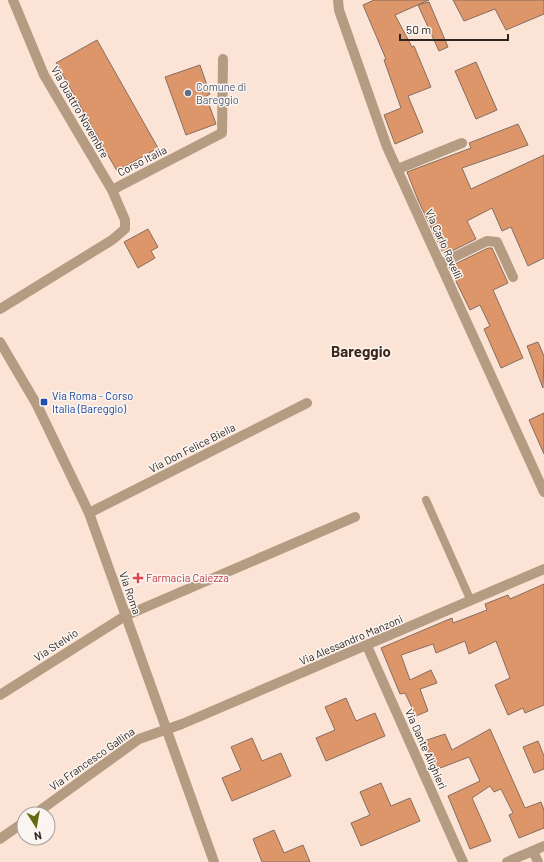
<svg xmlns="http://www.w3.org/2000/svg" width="544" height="862" font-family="Barlow,sans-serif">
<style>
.building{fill:#dd966a;stroke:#876d5e}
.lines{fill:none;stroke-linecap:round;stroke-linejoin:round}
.service{stroke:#b49b81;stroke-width:8}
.minor{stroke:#b49b81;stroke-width:10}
.tertiary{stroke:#b49b81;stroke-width:10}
.service-dot{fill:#5c6f8a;stroke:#fbf5f1;stroke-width:1.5}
.transit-dot{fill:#1a4fb4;stroke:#fbf5f1;stroke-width:1.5}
.health-dot{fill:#e0444e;stroke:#fbf5f1;stroke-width:1.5}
.labels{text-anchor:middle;stroke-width:3;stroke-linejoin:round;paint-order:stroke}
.service-label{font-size:11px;fill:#4e5e75;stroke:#fbf5f1;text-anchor:start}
.street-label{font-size:11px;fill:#2f241e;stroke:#fbf5f1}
.transit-label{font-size:11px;fill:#164399;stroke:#fbf5f1;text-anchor:start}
.health-label{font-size:11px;fill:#be3a42;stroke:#fbf5f1;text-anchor:start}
.district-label{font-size:15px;font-weight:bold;fill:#3c2719;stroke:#fbf5f1}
</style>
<rect width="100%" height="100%" fill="#fbe4d6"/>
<!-- building -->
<path class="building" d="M374 0H429L395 15 412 47 414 46 431 87 408 96 423 132 395 144 384 115 401 108 384 60 386 59 363 5Z
M453 0H544V14L506 30 495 9 464 21Z
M429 2 448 47 439 51 418 5Z
M97 40 158 148 117 171 56 63Z
M476 62 497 110 476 119 455 71Z
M200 65 210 94 206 96 216 124 186 135 165 77Z
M518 124 528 145 462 168 471 189 544 155V258L528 266 511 227 502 231 492 208 467 221 476 239 444 255 418 200 407 172 471 148 469 143Z
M148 229 158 247 151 251 155 258 138 268 124 242Z
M488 248H492L508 283 493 290 523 358 501 368 484 329 490 326 480 305 470 310 449 267Z
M538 342 544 356 543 388 527 346Z
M544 413V454L529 420Z
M544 584V705L525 713 523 708 508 715 495 685 510 678 496 641 469 654 465 641 436 653 433 644 401 655 410 680 431 670 437 683 420 689 428 711 416 716 405 693 400 694 381 648 452 618 453 623 487 610 485 604 508 595 510 599Z
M346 698 356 721 375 713 385 736 326 761 316 738 335 730 325 707Z
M490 729 525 808 541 802 544 810V828L519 838 509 815 513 813 501 789 494 792 490 786 472 798 491 841 470 849 448 796 480 781 469 757 435 770 424 741 445 734 452 750Z
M252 738 262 761 281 753 291 776 232 801 222 778 241 770 231 747Z
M538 741 544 756V769L534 773 523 747Z
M381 783 391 806 410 798 420 821 361 846 351 823 370 815 360 792Z
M274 830 284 853 303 845 310 862H262L253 839Z"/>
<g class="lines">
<!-- service -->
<path class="service" d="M426 500 471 601"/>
<!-- minor -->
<path class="minor" d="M338 0 339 10 387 147 544 492
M398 169 462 143
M112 190 222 133 223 59
M440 264 487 241 497 242 513 277
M0 309 112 240 125 229V220L112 190 44 75 13 0
M0 342 37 405 89 513 214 862
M89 513 307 403
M367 646 463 862
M0 695 125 616 355 517
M533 851 538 862
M507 862 544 846"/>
<!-- tertiary -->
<path class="tertiary" d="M35 814 139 739 182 724 544 569
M0 839 24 822"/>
</g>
<!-- markers -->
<circle class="service-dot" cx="188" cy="93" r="4"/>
<rect class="transit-dot" x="40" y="398" width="8" height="8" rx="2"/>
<path class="health-dot" d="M136 572h4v4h4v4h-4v4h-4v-4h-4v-4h4z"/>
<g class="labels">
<!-- service labels -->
<g class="service-label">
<text x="196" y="91">Comune di<tspan x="196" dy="13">Bareggio</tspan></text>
</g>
<!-- street labels -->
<g class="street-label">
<text transform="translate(80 112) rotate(60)" y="4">Via Quattro Novembre</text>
<text transform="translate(142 161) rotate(-27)" y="4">Corso Italia</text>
<text transform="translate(444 244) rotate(66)" y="4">Via Carlo Ravelli</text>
<text transform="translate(192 448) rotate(-27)" y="4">Via Don Felice Biella</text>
<text transform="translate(130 593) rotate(71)" y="4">Via Roma</text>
<text transform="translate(351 640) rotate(-23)" y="4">Via Alessandro Manzoni</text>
<text transform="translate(56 645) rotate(-33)" y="4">Via Stelvio</text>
<text transform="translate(426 749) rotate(66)" y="4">Via Dante Alighieri</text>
<text transform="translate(92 759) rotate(-35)" y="4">Via Francesco Gallina</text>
</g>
<!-- transit labels -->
<g class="transit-label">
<text x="52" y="400">Via Roma - Corso<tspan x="52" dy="13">Italia (Bareggio)</tspan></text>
</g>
<!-- health labels -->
<g class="health-label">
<text x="146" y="582">Farmacia Caiezza</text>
</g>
<!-- district labels -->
<g class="district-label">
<text x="361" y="357">Bareggio</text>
</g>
</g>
<!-- north arrow -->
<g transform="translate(36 826) rotate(169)"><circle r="19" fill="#fbf5f1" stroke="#a9a19d"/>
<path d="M0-3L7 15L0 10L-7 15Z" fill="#646b0e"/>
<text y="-6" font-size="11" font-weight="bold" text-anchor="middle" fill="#2f241e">N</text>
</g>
<!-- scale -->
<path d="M400 34v6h108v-6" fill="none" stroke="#2f241e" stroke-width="2"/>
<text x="406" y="34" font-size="12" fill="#2f241e" stroke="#fbf5f1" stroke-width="3" paint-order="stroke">50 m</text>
</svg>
